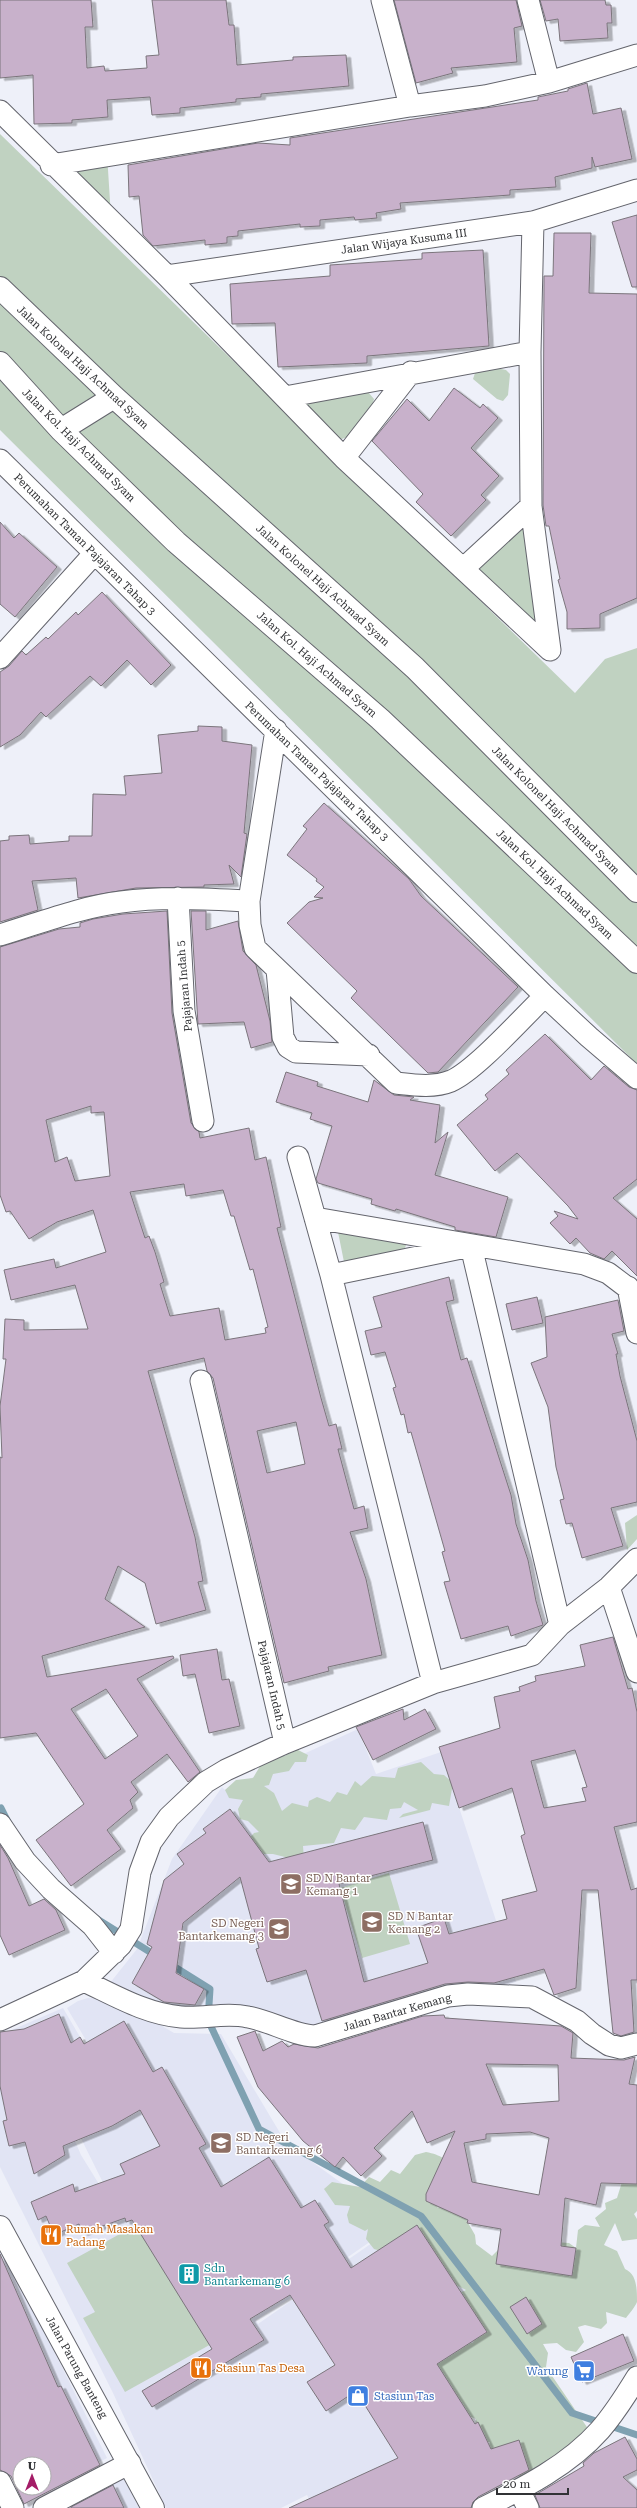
<svg xmlns="http://www.w3.org/2000/svg" width="637" height="2508" font-family="'Roboto Serif',serif">
<style>
.built{fill:#e1e4f4;fill-rule:evenodd}
.green{fill:#c0d2c1}
.lines{fill:none;stroke-linecap:round;stroke-linejoin:round}
.stream{stroke:#7fa1b1;stroke-width:7}
.building{fill:#c8b1cb;stroke:#7b757c;fill-rule:evenodd;filter:url(#shadow)}
.street-casing{stroke:#64656d;stroke-width:23}
.secondary-casing{stroke:#64656d;stroke-width:24}
.street{stroke:#fff;stroke-width:21}
.secondary{stroke:#fff;stroke-width:22}
.labels{text-anchor:middle;stroke-width:3;stroke-linejoin:round;paint-order:stroke}
.street-label{font-size:11px;fill:#313235;stroke:#fff}
.education-label{font-size:11px;fill:#785e54;stroke:#fff;text-anchor:start}
.food-label{font-size:11px;fill:#c56008;stroke:#fff;text-anchor:start}
.culture-label{font-size:11px;fill:#0d838f;stroke:#fff;text-anchor:start}
.shop-label{font-size:11px;fill:#366cbe;stroke:#fff;text-anchor:end}
</style>
<defs>
<filter id="shadow"><feDropShadow dx="4.5" dy="2.5" stdDeviation="0" flood-color="#0004"/></filter>
</defs>
<rect width="100%" height="100%" fill="#eef0f9"/>
<!-- built -->
<path class="built" d="M358 1729 376 1774 441 1752 516 1982 343 2031 192 2019 110 1983 137 1949 172 1859 222 1787 225 1790Z
M88 1998 116 1999 174 2033 221 2034 286 2143 397 2223 348 2257 349 2259 415 2213 535 2368 381 2476 394 2508H313L307 2495 281 2508H166L113 2393 0 2167V2035L63 2008 97 2066 48 2090 49 2102H58L81 2155 123 2223 58 2092 103 2069 67 2008 78 2001ZM320 2279 321 2280 258 2324 256 2320Z
M4 2250 107 2458 56 2484 0 2363V2251Z
M123 2478 139 2508H69L67 2504Z"/>
<!-- green -->
<path class="green" d="M0 134 575 693 605 659 637 648V1064L0 430Z
M107 154 111 217 69 175Z
M496 368 506 370 510 374 508 395 503 401 497 399 473 379 476 370Z
M368 392 374 399 373 403 347 437 342 439 337 438 305 410 306 401Z
M517 526H528L536 627 479 571 478 567Z
M338 1232 398 1240 406 1245 405 1248 396 1252 344 1262Z
M637 1515V1539L627 1550 625 1523Z
M294 1748 308 1755 306 1762H295L289 1771 273 1774 269 1785 264 1786 274 1793 282 1811 292 1803 308 1807 309 1801 317 1797 330 1802 337 1792 347 1795 355 1781 361 1786 372 1776 395 1778 398 1768 421 1762 434 1774 444 1775 453 1783 449 1806 432 1803 430 1810 399 1818 403 1814 418 1810 404 1802 401 1808 390 1809 387 1820 364 1817 355 1830 341 1828 334 1843 303 1846 304 1859 301 1861 273 1854H256L247 1841 254 1833 259 1832 248 1821 240 1819 238 1809 243 1800 229 1798 225 1790 236 1780 253 1778 268 1753 285 1756Z
M389 1873 410 1944 362 1958 340 1888Z
M426 2152C441 2155 448 2159 454 2173L437 2208 445 2205 459 2207 475 2235 476 2244 492 2256 500 2248 554 2242 569 2243 576 2248 578 2230 585 2225 600 2227 595 2218 606 2209 605 2203 617 2198 622 2182 637 2183V2211L634 2214 637 2219V2239L622 2241 615 2223 604 2245 617 2251 625 2269C637 2274 637 2289 637 2302 635 2307 629 2314 626 2318L606 2312 607 2323 601 2329 585 2325 578 2327 584 2342 576 2352 566 2350 557 2343 543 2344 548 2353 546 2367 593 2436 523 2482 518 2475 487 2450 490 2442 483 2443 474 2437 476 2419 457 2411 452 2403 456 2394 427 2384 423 2355 445 2360 437 2349 462 2340 473 2343 475 2333 455 2295 466 2290 398 2256 374 2249 366 2239 368 2229 365 2231 349 2223 347 2215 350 2206 335 2205 324 2189 332 2182 360 2187 369 2177 380 2182 391 2170 400 2174 415 2155Z
M180 2201 249 2323 125 2392 83 2318 95 2312 67 2263Z"/>
<g class="lines">
<!-- stream -->
<path class="stream" d="M1 1808 8 1822
M97 1919 158 1957
M170 1964 210 1989 208 2020 259 2129 421 2216 572 2413 637 2435"/>
</g>
<!-- building -->
<path class="building" d="M0 0H91L93 27H85L87 68 104 66 105 71 147 68 146 56 159 55 152 0H226L229 25H234L237 65 293 60V57L346 55 349 86 261 94V97L236 99V102L180 108V113L152 115 150 97 107 100 108 117 72 120V123L34 124 33 75 0 78Z
M394 0H516L522 26 514 28 517 62 451 68 453 73 416 83Z
M540 0H605L606 5H611L612 23H607L608 38 560 41 558 19 546 21Z
M587 83 593 114 621 108 632 159 595 167 592 157V168L555 177 556 187 510 190V195L400 203 401 209 376 213 377 218 355 220 354 217 320 220V226L300 227V224L238 231V236L227 237V243L205 245V240L153 246 143 235 139 196 129 197 128 165 258 143 290 145V138L538 100V97L568 91V89Z
M637 215V287H632L612 222Z
M554 233H591L589 293 637 294V598L600 614V628L567 629V612L558 580 560 579 549 526H546L543 505 544 276H553Z
M483 250 489 346 367 356V363L278 367 275 323 232 324 230 284 330 276V265L422 259V253Z
M454 388 480 408 483 404 498 418 471 448 499 476 481 495 486 500 451 536 416 502 423 494 372 441 407 399 429 421Z
M0 522 14 538 19 533 57 567 15 617 0 604Z
M102 592 171 665 151 685 127 660 101 686 90 676 46 717 41 712 20 735 0 747V672L9 666 22 651 26 655 46 637 48 639 76 612 78 615Z
M198 726 222 727V741L252 745 244 833 247 834 241 877 229 865 234 884 204 885V887L136 888 78 898 76 878 32 881 38 910 0 922V841L9 840V836L29 835 30 844 69 841V836H92L93 794 126 795 124 776 162 773 158 735 198 731Z
M324 803 409 879 421 896 518 987 438 1072 428 1073 351 998 357 991 287 923 309 902 323 898 314 897 324 887 316 881 317 879 287 855 307 829 303 826Z
M167 911 172 1013 191 1123 199 1132 200 1138 249 1128 255 1160 266 1157 281 1227 277 1228 321 1398 329 1426 336 1424 342 1449H338L354 1509 364 1506 368 1528 350 1532 366 1579 382 1655 328 1667 329 1671 284 1683 213 1378 207 1371 204 1358 148 1371 195 1537 203 1581 198 1582 206 1610 156 1624 145 1583 118 1566 105 1599 145 1627 42 1656 47 1677 173 1656 174 1658 137 1679 200 1772 188 1782 167 1754 131 1782 138 1792 130 1800 133 1808 107 1830 121 1849 71 1886 36 1840 84 1804 36 1733 0 1738V1457L2 1458 0 1406 6 1359H3L5 1319 24 1320V1330L88 1329 75 1285 11 1300 4 1270 54 1259 56 1268 106 1252 93 1210 57 1222 29 1239 10 1211 6 1212 0 1195V947L59 929 80 927V923L93 919 123 914ZM91 1106V1113L104 1112 110 1176 75 1181 67 1157 55 1162 46 1120ZM184 1184 186 1196 223 1190 231 1216H234L250 1270 253 1269 268 1327 265 1328 266 1333 225 1340 219 1308 170 1316 160 1284 164 1282 155 1252 149 1236 145 1238 130 1192ZM296 1422 305 1464 267 1473 257 1431ZM106 1689 138 1736 105 1759 71 1709Z
M191 911H206V930L238 921 243 951 256 965 270 1021 272 1042 251 1048 244 1022 198 1024Z
M545 1034 591 1080 604 1066 629 1087 637 1090V1179L613 1198 637 1219V1276L612 1251 604 1259 590 1253 576 1238 570 1244 550 1223 558 1216 554 1211 578 1219 568 1206 517 1153 495 1171 457 1125 488 1099 485 1095 509 1074 506 1070Z
M286 1072 318 1082 317 1086 368 1102 374 1080 394 1095 414 1097 410 1100 440 1105 435 1143 448 1132 435 1175 508 1197 496 1237 455 1230V1227L396 1209 395 1211 371 1204 372 1199 318 1183 316 1179 332 1126 310 1119 312 1113 276 1102Z
M449 1277 454 1300 446 1302 461 1360 467 1358 511 1495 516 1524 528 1560 536 1601 543 1625 511 1636 508 1626 461 1639 444 1582 450 1581 442 1552 445 1551 411 1432 408 1433 404 1414 401 1415 393 1388 396 1387 385 1352 371 1355 365 1331 382 1327 373 1297Z
M537 1297 543 1323 512 1330 506 1304Z
M618 1300 624 1331 612 1334 618 1354H616L620 1376 637 1441V1502L611 1508 623 1546 582 1558 572 1523 566 1524 560 1500 564 1499 556 1467 548 1407 531 1363 547 1357 545 1317Z
M613 1637 628 1689 632 1688 637 1712V1822L614 1827 631 1890 637 1888V1980H631L634 2032 621 2036 613 2033 598 1890H582L576 1988 554 1995 544 1969 494 1983 468 1982 445 1984 322 2021 306 1970 267 1982 256 1949 259 1948 240 1877 183 1923 176 1973 204 1989 195 2005 164 2002 132 1983 152 1947 147 1944 164 1880 184 1864 177 1854 206 1833 203 1829 230 1809 269 1862 423 1822 433 1860 339 1884 364 1982 428 1963 416 1928 444 1918 449 1934 507 1919 502 1900 537 1891 521 1836 525 1834 512 1788 459 1808 439 1747 500 1728 494 1697 520 1691 519 1687 536 1681 535 1676 585 1666 580 1645ZM575 1750 587 1787 582 1788 586 1801 544 1808 531 1761Z
M217 1649 222 1680 229 1679 240 1726 209 1733 195 1674 183 1676 180 1655Z
M403 1709 404 1720 425 1709 436 1729 373 1760 356 1727Z
M0 1845 8 1858 29 1906 44 1899 56 1910 65 1930 9 1955 0 1935Z
M59 2014 71 2043 80 2037 84 2044 124 2021 153 2072 162 2067 206 2144 199 2148 221 2187 269 2157 301 2208 315 2200 329 2222 324 2225 351 2268 417 2225 487 2332 437 2364 475 2424 478 2422 491 2449 519 2440 529 2470 478 2497 473 2502 471 2508H289L398 2458 356 2391 326 2411 307 2382 335 2365 290 2295 250 2319 264 2340 152 2407 142 2391 212 2349 132 2220 126 2222 125 2218 83 2233 79 2224 54 2235 46 2216 38 2220 31 2202 73 2184 75 2192 125 2174 120 2164 160 2146 140 2110 112 2126 63 2146 65 2155 34 2174 25 2142 9 2146 3 2121 7 2120 0 2086V2032L24 2029Z
M444 2015 445 2018 561 2026 573 2033 571 2058 624 2060 635 2057 629 2084 637 2085V2184L601 2183 596 2205 565 2198 561 2246 576 2248 572 2276 496 2264 501 2229 467 2223 468 2220 426 2201V2194L455 2131 427 2143 412 2111 374 2148 382 2156 361 2176 343 2157 335 2167 303 2141 258 2087 237 2037 255 2031 263 2051 282 2041 288 2047 294 2044 318 2048 423 2016ZM486 2064 558 2065 559 2101 503 2105ZM530 2132 549 2138 539 2195 472 2182 464 2143 486 2139V2134Z
M0 2254 58 2387 61 2386 100 2465 24 2504 11 2476 0 2470ZM20 2464H44V2488H20Z
M526 2297 542 2324 527 2334 510 2307Z
M623 2334 634 2361 582 2382 571 2357Z
M625 2437 637 2459V2470L623 2477 637 2490V2508H540L535 2495 584 2466 583 2463 594 2453Z
M113 2485 124 2508H71V2507Z"/>
<g class="lines">
<!-- street casing -->
<g class="street-casing">
<path id="street" d="M382 0 410 106
M528 0 549 82
M0 111 167 276 344 458 550 650
M51 165 410 106 485 96 549 82 637 55
M533 222 530 352 531 506 550 650
M167 276 533 222 637 190
M285 397 530 352
M344 458 411 372
M0 460 545 996 589 1037 637 1078
M464 568 531 506
M0 658 94 554
M276 730 249 901 250 925 255 948 396 1083C414 1085 434 1088 451 1081 476 1070 523 1017 545 996
M178 898 184 1011 203 1121
M0 935C40 923 80 907 121 902 163 896 207 899 249 901
M277 969 283 1037 288 1047 296 1052 369 1055
M298 1157 331 1275 433 1683
M315 1218 584 1264 608 1273 637 1295
M331 1275 471 1246 560 1625
M628 1287 637 1333
M201 1381 285 1743
M609 1587 637 1672
M0 1824 25 1861 51 1889 92 1925 114 1953
M84 1981C116 1996 146 2014 181 2017 204 2019 225 2012 248 2017 271 2021 292 2035 315 2036L448 1996 468 1994 532 1997 577 2021 592 2034 609 2045 621 2048 637 2044
M0 2020 84 1981 121 1945 131 1929 140 1872 151 1842 169 1817 206 1782 226 1770 285 1743 433 1683 532 1655 560 1625 609 1587 637 1559
M0 2482 13 2508
M519 2490 528 2508
M44 2508 130 2463
M483 2508C524 2488 569 2465 600 2430 614 2414 626 2395 637 2377"/>
</g>
<!-- secondary casing -->
<g class="secondary-casing">
<path id="secondary" d="M0 288 114 397 415 668 637 891
M0 363 61 430 176 542 380 719 637 962
M61 430 114 397
M0 2227 153 2508"/>
</g>
<!-- street -->
<use href="#street" class="street"/>
<!-- secondary -->
<use href="#secondary" class="secondary"/>
</g>
<!-- icons -->
<defs>
<g id="school-square" transform="scale(1.15)"><rect x="-9" y="-9" width="18" height="18" rx="4" fill="#8d6e63" stroke="#fff"/><path d="M0-5L7-2L0 1L-7-2ZM-4 1L0 2.5L4 1V4Q0 6-4 4Z" fill="#fff"/></g>
<g id="restaurant-square" transform="scale(1.15)"><rect x="-9" y="-9" width="18" height="18" rx="4" fill="#e8710a" stroke="#fff"/><path d="M-5-6h1v4h1v-4h1v4h1v-4h1v5L-1.5 .5V6h-2V.5L-5-1ZM5-6V6H3V1.5H1.5Q1.5-4 5-6Z" fill="#fff"/></g>
<g id="building-square" transform="scale(1.15)"><rect x="-9" y="-9" width="18" height="18" rx="4" fill="#0f9aa8" stroke="#fff"/><path d="M-4-6H4V6H1V3H-1V6H-4ZM-2.5-4.3h1.7v1.8h-1.7ZM.8-4.3h1.7v1.8H.8ZM-2.5-1h1.7V.8h-1.7ZM.8-1h1.7V.8H.8Z" fill="#fff"/></g>
<g id="supermarket-square" transform="scale(1.15)"><rect x="-9" y="-9" width="18" height="18" rx="4" fill="#3f7fe0" stroke="#fff"/><path d="M-6-5.5h2.5l.6 2H6L4.5 2H-2.5L-4.4-4H-6ZM-1.5 3.2a1.3 1.3 0 1 0 .1 0ZM3 3.2a1.3 1.3 0 1 0 .1 0Z" fill="#fff"/></g>
<g id="shop-square" transform="scale(1.15)"><rect x="-9" y="-9" width="18" height="18" rx="4" fill="#3f7fe0" stroke="#fff"/><path d="M-5-2.5h2.3a2.7 3.5 0 0 1 5.4 0H5L5.5 6h-11ZM-1.5-2.5h3a1.5 2.3 0 0 0-3 0Z" fill="#fff"/></g>
</defs>
<g fill-rule="evenodd">
<use href="#school-square" x="291" y="1884"/>
<use href="#school-square" x="372" y="1922"/>
<use href="#school-square" x="279" y="1929"/>
<use href="#school-square" x="221" y="2143"/>
<use href="#restaurant-square" x="51" y="2235"/>
<use href="#building-square" x="189" y="2274"/>
<use href="#restaurant-square" x="201" y="2368"/>
<use href="#supermarket-square" x="584" y="2371"/>
<use href="#shop-square" x="358" y="2396"/>
</g>
<g class="labels">
<!-- street labels -->
<g class="street-label">
<text transform="translate(404 241) rotate(-8)" y="4">Jalan Wijaya Kusuma III</text>
<text transform="translate(83 367) rotate(43)" y="4">Jalan Kolonel Haji Achmad Syam</text>
<text transform="translate(79 445) rotate(45)" y="4">Jalan Kol. Haji Achmad Syam</text>
<text transform="translate(85 544) rotate(45)" y="4">Perumahan Taman Pajajaran Tahap 3</text>
<text transform="translate(323 585) rotate(42)" y="4">Jalan Kolonel Haji Achmad Syam</text>
<text transform="translate(317 664) rotate(41)" y="4">Jalan Kol. Haji Achmad Syam</text>
<text transform="translate(317 771) rotate(44)" y="4">Perumahan Taman Pajajaran Tahap 3</text>
<text transform="translate(556 810) rotate(45)" y="4">Jalan Kolonel Haji Achmad Syam</text>
<text transform="translate(555 884) rotate(43)" y="4">Jalan Kol. Haji Achmad Syam</text>
<text transform="translate(184 986) rotate(-95)" y="4">Pajajaran Indah 5</text>
<text transform="translate(272 1685) rotate(77)" y="4">Pajajaran Indah 5</text>
<text transform="translate(397 2012) rotate(-16)" y="4">Jalan Bantar Kemang</text>
<text transform="translate(77 2367) rotate(61)" y="4">Jalan Parung Banteng</text>
</g>
<!-- education labels -->
<g class="education-label">
<text x="306" y="1882">SD N Bantar<tspan x="306" dy="13">Kemang 1</tspan></text>
<text x="388" y="1920">SD N Bantar<tspan x="388" dy="13">Kemang 2</tspan></text>
<text x="264" y="1927" text-anchor="end">SD Negeri<tspan x="264" dy="13">Bantarkemang 3</tspan></text>
<text x="236" y="2141">SD Negeri<tspan x="236" dy="13">Bantarkemang 6</tspan></text>
</g>
<!-- food labels -->
<g class="food-label">
<text x="66" y="2233">Rumah Masakan<tspan x="66" dy="13">Padang</tspan></text>
<text x="216" y="2372">Stasiun Tas Desa</text>
</g>
<!-- culture labels -->
<g class="culture-label">
<text x="204" y="2272">Sdn<tspan x="204" dy="13">Bantarkemang 6</tspan></text>
</g>
<!-- shop labels -->
<g class="shop-label">
<text x="568" y="2375">Warung</text>
<text x="374" y="2400" text-anchor="start">Stasiun Tas</text>
</g>
</g>
<!-- north arrow -->
<g transform="translate(32 2476)"><circle r="19" fill="#ffffff" stroke="#adadae"/>
<path d="M0-3L7 15L0 10L-7 15Z" fill="#a41c67"/>
<text y="-6" font-size="11" font-weight="bold" text-anchor="middle" fill="#313235">U</text>
</g>
<!-- scale -->
<path d="M497 2488v6h71v-6" fill="none" stroke="#313235" stroke-width="2"/>
<text x="503" y="2488" font-size="12" fill="#313235" stroke="#ffffff" stroke-width="3" paint-order="stroke">20 m</text>
</svg>
